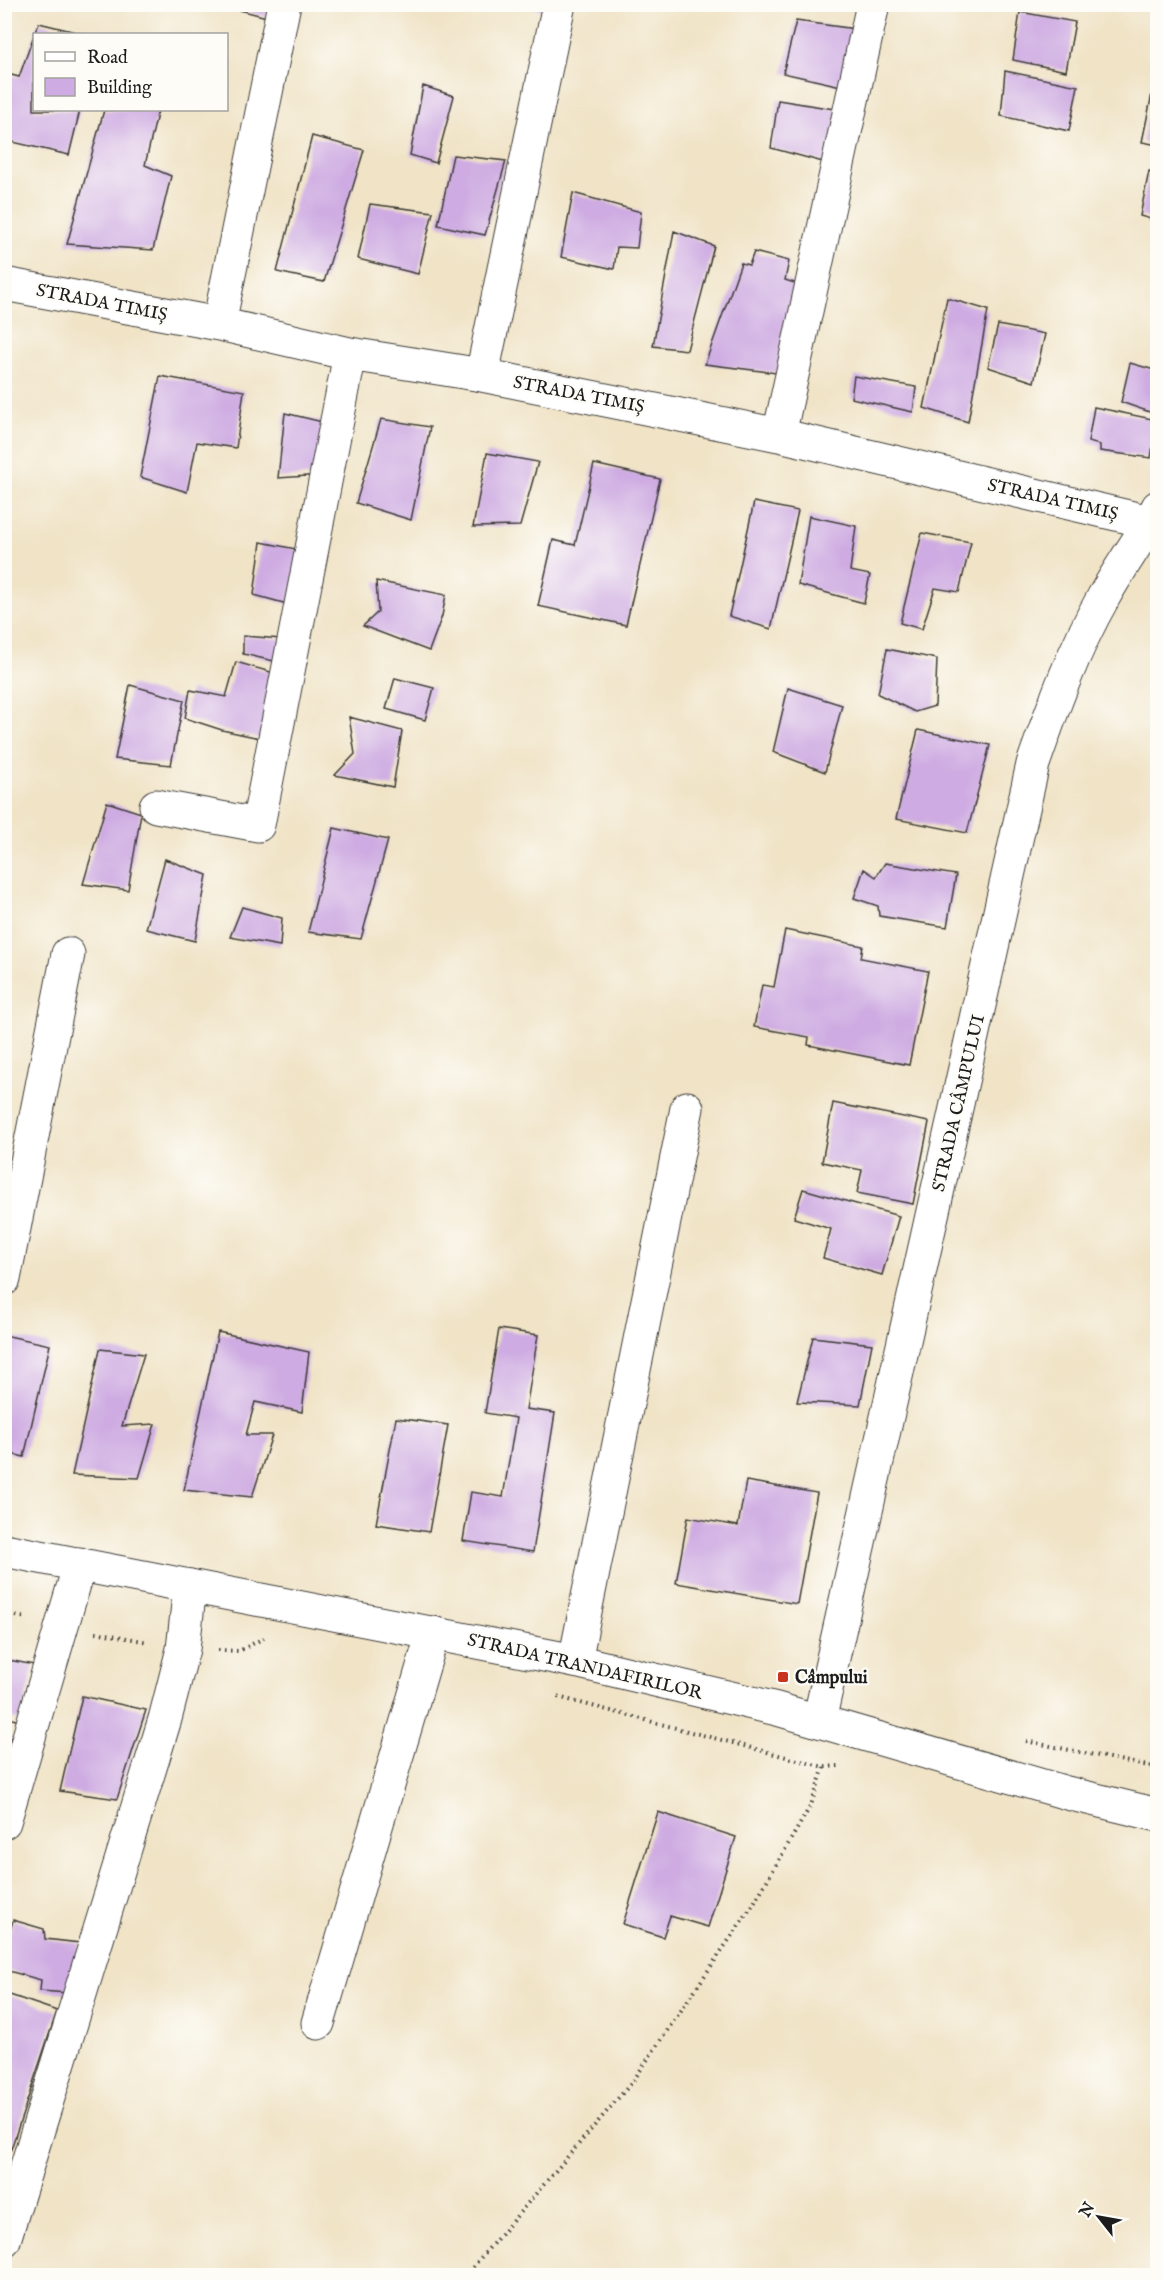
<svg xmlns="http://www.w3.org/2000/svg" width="1162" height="2280" font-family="'IM FELL English',serif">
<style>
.building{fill:#ceabe2}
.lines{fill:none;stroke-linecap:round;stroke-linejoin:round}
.minor-casing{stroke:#3c3a36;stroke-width:35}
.major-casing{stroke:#3c3a36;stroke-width:35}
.path{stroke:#3c3a36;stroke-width:4;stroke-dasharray:1.5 4.5;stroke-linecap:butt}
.minor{stroke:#fff;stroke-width:33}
.major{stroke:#fff;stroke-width:33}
.poi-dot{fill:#c8321e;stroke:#fdfcf7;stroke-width:2}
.labels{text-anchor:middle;stroke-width:4.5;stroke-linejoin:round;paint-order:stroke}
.street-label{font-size:18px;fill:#1c1c1c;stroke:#fdfcf7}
.poi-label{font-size:18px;font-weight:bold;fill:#1c1c1c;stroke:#fdfcf7;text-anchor:start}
</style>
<rect width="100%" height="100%" fill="#fdfcf7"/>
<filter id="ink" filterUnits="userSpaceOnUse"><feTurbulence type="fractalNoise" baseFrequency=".0167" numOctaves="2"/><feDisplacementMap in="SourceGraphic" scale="12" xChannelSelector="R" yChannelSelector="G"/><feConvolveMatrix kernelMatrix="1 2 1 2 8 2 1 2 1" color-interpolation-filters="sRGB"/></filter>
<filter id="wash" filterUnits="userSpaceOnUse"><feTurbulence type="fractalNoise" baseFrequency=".008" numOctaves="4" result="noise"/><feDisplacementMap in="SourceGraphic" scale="24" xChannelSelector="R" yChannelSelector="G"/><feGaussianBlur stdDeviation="1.35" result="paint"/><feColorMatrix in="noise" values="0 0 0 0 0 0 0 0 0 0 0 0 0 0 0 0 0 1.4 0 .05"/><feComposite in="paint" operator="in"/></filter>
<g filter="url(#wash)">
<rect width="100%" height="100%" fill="#f0e3c6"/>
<g id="blocks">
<!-- building -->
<path class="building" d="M216 4H269L267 17Z
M518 4H543L542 10Z
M1020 12 1075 22 1066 71 1013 60Z
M796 21 863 30 850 88 783 73Z
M39 23 84 34H34Z
M34 35V110H80L69 155 4 140V73L19 77Z
M1005 71 1078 86 1069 131 1001 116Z
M423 86 454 96 436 163 410 155Z
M1153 89 1158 90V145L1142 142Z
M778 100 840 110 834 165 771 148Z
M104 110H158L145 165 171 176 153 250 67 244Z
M312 136 364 150 324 282 277 272Z
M453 155 506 161 485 235 438 225Z
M1149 171 1158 172V221L1140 216Z
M573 193 641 212 637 248 617 247 614 269 561 257Z
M370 204 433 212 418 274 358 259Z
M674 231 714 246 687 350 653 346Z
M754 252 789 261 785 280 807 287 784 374 705 364 741 263 749 265Z
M947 298 988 310 968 422 924 408Z
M998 325 1045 334 1034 382 988 367Z
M1130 363 1158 371V415L1121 402Z
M160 376 244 391 236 448 197 442 187 492 140 477Z
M854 376 916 387 913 412 851 398Z
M1094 407 1157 420 1151 458 1100 451V445L1088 442Z
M285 413 331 424 322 475 278 478Z
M381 419 430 427 411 520 356 503Z
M487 453 538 462 520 526 473 527Z
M594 464 660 479 626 625 538 606 553 540 575 545Z
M754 502 798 511 771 629 729 616Z
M809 516 856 526 850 571 870 575 864 603 798 585Z
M922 533 971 542 959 592 935 588 922 629 900 623Z
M261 542 306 551 291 605 254 595Z
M376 581 446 595 442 616 429 651 363 626 378 612Z
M243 636 282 639 283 663 243 654Z
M887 649 937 659 935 706 915 712 878 694Z
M236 662 281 675 269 740 222 730 185 718 190 690 226 697Z
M395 678 434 688 425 720 386 709Z
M130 685 184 700 171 765 115 759Z
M788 688 842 705 825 772 773 752Z
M349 717 402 731 393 787 335 775 355 754Z
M918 730 990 745 967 833 896 819Z
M107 802 141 813 128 890 83 884Z
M334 828 388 840 361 939 308 932Z
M165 859 207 875 195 941 146 929Z
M885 863 956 875 947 927 879 916 878 906 854 898 864 869 876 877Z
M242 907 282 918 280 946 230 937Z
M785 930 863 946 861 958 928 971 909 1065 808 1045 809 1037 754 1027 762 985 774 987Z
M833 1103 929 1122 913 1204 857 1193 862 1170 822 1162Z
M803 1189 899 1216 882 1275 823 1258 831 1229 794 1218Z
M499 1329 538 1335 526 1409 555 1413 533 1552 463 1541 471 1492 503 1497 516 1418 485 1413Z
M218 1332 309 1352 302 1412 255 1402 246 1435H272L252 1497 184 1490Z
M4 1335 50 1345 24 1457 4 1452Z
M813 1337 872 1344 860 1405 797 1402Z
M100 1349 144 1354 122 1426 155 1424 139 1478 72 1475Z
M396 1418 448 1425 429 1532 376 1524Z
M746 1481 817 1493 797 1604 676 1583 688 1517 738 1526Z
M4 1659 34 1665 20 1721 4 1717Z
M82 1696 146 1710 117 1799 60 1791Z
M4 1736 14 1739 4 1764Z
M658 1812 736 1837 708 1927 670 1916 663 1937 623 1924Z
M13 1920 44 1929 45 1939 80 1943 68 1993 40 1991 41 1980 5 1970V1949Z
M4 1993 57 2011 5 2167 4 2166Z"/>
</g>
</g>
<g filter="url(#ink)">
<use href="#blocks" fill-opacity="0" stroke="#3c3a36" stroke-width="1.5"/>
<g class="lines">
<!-- minor casing -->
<g class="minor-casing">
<path id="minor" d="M4 284 219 324 350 354 482 375 779 435 1150 522
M219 324 284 4
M482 375 559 4
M779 435 873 4
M156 806 258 825 350 354
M4 1279 68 954
M575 1661 687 1108
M819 1721 1033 764C1053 707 1073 651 1103 598 1120 567 1141 539 1158 507
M4 1822 80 1564
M318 2023 433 1633
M4 2240 165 1719 183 1649 190 1586"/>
</g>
<!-- major casing -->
<g class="major-casing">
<path id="major" d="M4 1550 575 1661 777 1709 1067 1793 1158 1815"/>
</g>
<!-- path -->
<path class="path" d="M4 1614 27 1618
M96 1632 148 1642
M218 1650 239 1651 264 1638
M558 1697 824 1767 839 1766
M1026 1741 1158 1768
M465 2276 633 2081 754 1903 811 1805 824 1767"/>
<!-- minor -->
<use href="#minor" class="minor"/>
<!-- major -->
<use href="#major" class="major"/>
</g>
</g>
<!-- markers -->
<rect class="poi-dot" x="777" y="1671" width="12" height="12" rx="3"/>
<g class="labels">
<!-- street labels -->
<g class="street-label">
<text transform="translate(102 302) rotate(11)" y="6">STRADA TIMIȘ</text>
<text transform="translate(579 394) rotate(11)" y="6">STRADA TIMIȘ</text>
<text transform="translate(1053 499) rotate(13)" y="6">STRADA TIMIȘ</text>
<text transform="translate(958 1103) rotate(-77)" y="6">STRADA CÂMPULUI</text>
<text transform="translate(585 1666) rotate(13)" y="6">STRADA TRANDAFIRILOR</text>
</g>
<!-- poi labels -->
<g class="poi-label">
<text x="795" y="1683">Câmpului</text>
</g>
</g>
<!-- margin -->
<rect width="1162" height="2280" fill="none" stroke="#fdfcf7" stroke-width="24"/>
<!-- legend -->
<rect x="33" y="33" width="195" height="78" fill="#fdfcf7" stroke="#a3a29f" stroke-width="1.5"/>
<rect x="45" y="52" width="30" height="9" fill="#ffffff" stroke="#a3a29f" stroke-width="1.5"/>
<text x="87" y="63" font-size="18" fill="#1c1c1c">Road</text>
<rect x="45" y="78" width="30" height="18" fill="#ceabe2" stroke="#a3a29f" stroke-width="1.5"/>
<text x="87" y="93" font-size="18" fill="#1c1c1c">Building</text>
<!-- north arrow -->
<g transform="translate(1099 2217) rotate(301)" stroke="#fdfcf7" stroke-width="4.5" paint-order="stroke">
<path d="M0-4.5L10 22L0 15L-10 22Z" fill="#1c1c1c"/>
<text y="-9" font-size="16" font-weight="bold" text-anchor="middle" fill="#1c1c1c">N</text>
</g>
</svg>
